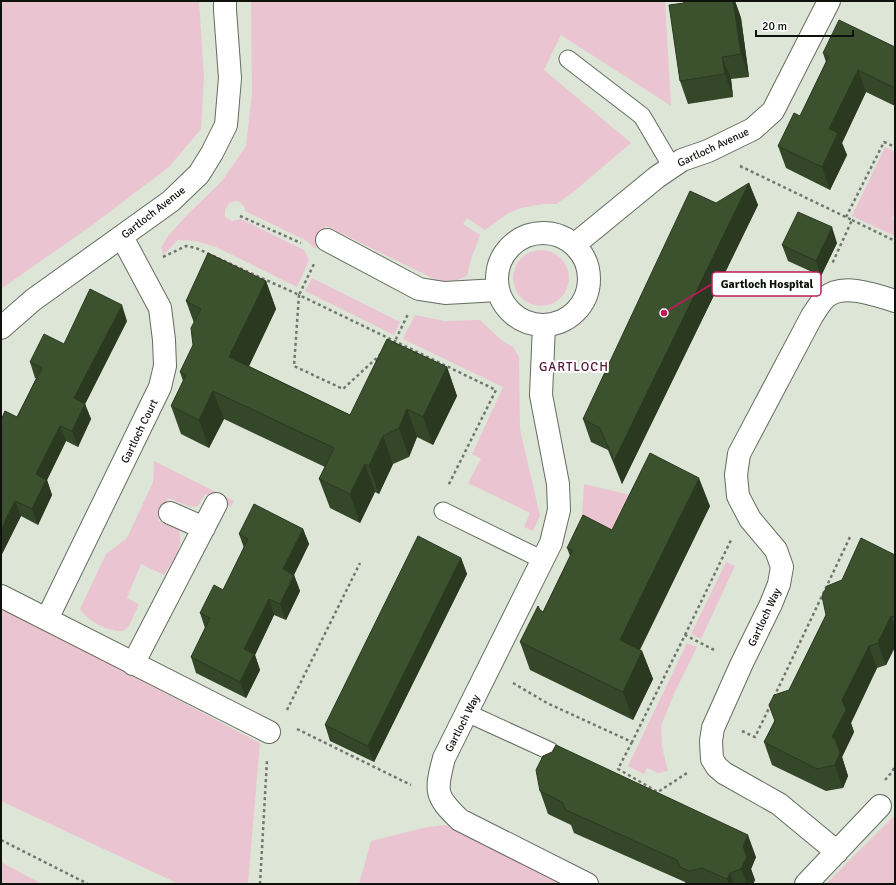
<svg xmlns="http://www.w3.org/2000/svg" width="896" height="885" font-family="Signika,sans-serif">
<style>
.green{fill:#eac5d1}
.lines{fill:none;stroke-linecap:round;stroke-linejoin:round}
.service-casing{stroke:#646c60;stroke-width:19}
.minor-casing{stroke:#646c60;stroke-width:24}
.path{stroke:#72776e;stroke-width:2.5;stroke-dasharray:3 3;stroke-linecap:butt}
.service{stroke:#fff;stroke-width:17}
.minor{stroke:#fff;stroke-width:22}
.wall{fill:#344728}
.shaded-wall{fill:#2a3920}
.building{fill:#3c522e;stroke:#2a3920}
.labels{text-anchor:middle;stroke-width:4;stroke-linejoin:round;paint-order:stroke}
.street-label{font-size:11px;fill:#0e110c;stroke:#fff}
.quarter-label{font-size:13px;letter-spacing:1px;fill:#581735;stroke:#fff}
.leader{fill:none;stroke:#c2185b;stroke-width:1.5}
.callout-dot{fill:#c2185b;stroke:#fff;stroke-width:1.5}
.callout{fill:#fff;stroke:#c2185b;stroke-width:1.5}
.callout-label{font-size:12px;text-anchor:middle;font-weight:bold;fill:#0e110c}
</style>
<rect width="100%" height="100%" fill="#dde5d7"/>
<!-- green -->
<path class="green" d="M1 1H199L204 78 201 129 169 167 91 226 1 289Z
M251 1H665L671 106 561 35 544 70 631 143 572 193 556 204H543L521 208 507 214 485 230 467 218 463 224 480 235 471 259 467 276 450 283 434 279 326 226 315 249 307 241 245 211V208L240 202 235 201 229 203 225 210V217L232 221 241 219 304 250 309 260 297 287 216 247 196 241 178 240 163 255 161 248 168 236 185 217 222 181 246 146 252 93Z
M885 147 895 152V213L892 219 895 220V236L852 216Z
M513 278a28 28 0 1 1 56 0a28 28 0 1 1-56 0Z
M312 278 400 322 394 335 305 291Z
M415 315 444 321 480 320 501 340 513 347 519 357 520 429 540 516 533 531 524 527 530 513 468 483 481 459 472 454 503 387 403 339Z
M154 461 234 501 231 507 205 494 198 506 191 507 168 498 158 521 179 530C184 548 173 560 164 575L141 564 127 598 139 604 129 626 123 631C109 632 88 622 80 609L106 554 127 538 153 482Z
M584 484 631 495 619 549 581 533Z
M726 562 735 566 701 639 691 634Z
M1 606 260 743 248 884H179L1 801Z
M687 643 697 647 674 694 661 726 662 747 668 771 658 773 647 768 644 774 628 766Z
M895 815V884H826Z
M446 825 565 884H359L371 841 427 827Z
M1 862 42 884H1Z"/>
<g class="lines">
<!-- service casing -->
<g class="service-casing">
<path id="service" d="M568 59 642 116 672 167
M443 511 543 560
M467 713 550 751"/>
</g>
<!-- minor casing -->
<g class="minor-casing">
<path id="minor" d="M497 279a46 46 0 1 1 92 0a46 46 0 1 1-92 0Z
M327 240 419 289 445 293 498 290
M574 245 657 177 682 160 708 151 753 129 773 111 829 1
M544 325 541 395 558 484 559 510 551 543 444 758C435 792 435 796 460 820L587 884
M1 328 33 300 171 201 199 174 212 153 226 125 230 78 225 10V1
M170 513 204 528
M1 596 269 732
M47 619 160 387 165 366 164 340 160 308 122 237
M133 664 216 504
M837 852 779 804 724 773 717 767 712 759 711 741 713 728 742 663 771 604 779 584 782 567 776 550 750 519 738 496 736 475 739 454 812 316C816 310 820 303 825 298 842 282 876 295 895 301
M806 884 880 806"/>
</g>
<!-- path -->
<path class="path" d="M740 166 852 220 832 264
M240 216 301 243
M846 217 884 142 895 147
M852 220 895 241
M163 257 186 246 196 248 299 295 314 264
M392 344 395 341 408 314
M381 354 343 389 294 366 299 295 496 390 448 486
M685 635 731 540
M513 683 547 703 632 742 685 635 716 651
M774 697 850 537
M287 710 360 563
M297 729 411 785
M742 731 755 737 771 704
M632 742 618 769 658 792 687 773
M885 780 892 772 895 766
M1 840 88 884
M260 884 267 760"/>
<!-- service -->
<use href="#service" class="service"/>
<!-- minor -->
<use href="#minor" class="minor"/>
</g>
<!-- wall -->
<path class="wall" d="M684 1H735L741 18 749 77 731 79 733 97 688 104 680 81Z
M895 47V106L866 92 842 143 847 155 830 190 786 168 778 146 800 116 826 62 823 53Z
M749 183 758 205 622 484 608 450 591 442 583 419Z
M837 243 821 276 788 261 782 245Z
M266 281 276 309 249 366 350 415 447 367 457 396 433 445 417 437 409 457 393 464 379 494 375 492 360 523 330 508 319 479 325 467 224 419 209 448 181 434 171 406 183 381 180 372 193 345 194 323 186 301Z
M127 321 85 404 91 419 78 447 66 441 47 480 52 495 38 525 21 516 1 556 17 417 36 378H35L30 362 64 344Z
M710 506 640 650 642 651 653 679 633 720 530 670 520 642 540 610 543 612 570 556 567 548 612 530Z
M303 529 309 544 294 575 300 591 286 620 274 615 255 655 260 670 246 698 196 673 191 657 205 628 200 613 223 590 244 548 239 534Z
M895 555V647L886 665 877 668 851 723 854 732 842 757 848 776 843 788 826 791 772 765 764 742 826 615 842 580Z
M461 558 467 574 374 762 330 741 325 725Z
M540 791 756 857 751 869 755 880 753 884H686L685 882 574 833 571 825 548 814Z"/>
<!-- shaded-wall -->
<path class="shaded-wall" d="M733 1H735L741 18 749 77 741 54Z
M722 57 731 79 733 97 725 74Z
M858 70 866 92 842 143 847 155 830 190 822 167 829 129Z
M749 183 758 205 622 484 614 461Z
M832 227 837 243 821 276 816 261Z
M266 281 276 309 240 385 229 357Z
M122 305 127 321 80 414 74 398Z
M447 367 457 396 433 445 423 417Z
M213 391 224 419 209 448 199 420Z
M85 404 91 419 78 447 72 431Z
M407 409 417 437 409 457 399 428Z
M60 426 66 441 47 480 52 495 38 525 32 509 36 474Z
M383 436 393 464 379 494 369 466Z
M365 464 375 492 360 523 350 494Z
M699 478 710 506 630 669 620 640Z
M15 501 21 516 1 556V529Z
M303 529 309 544 289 585 283 569Z
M461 558 467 574 374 762 368 746Z
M294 575 300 591 286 620 280 604Z
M269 599 274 615 255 655 260 670 246 698 240 682 244 649Z
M891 616 895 626V647L886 665 878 643Z
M869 646 877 668 851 723 854 732 842 757 848 776 843 788 835 765 832 737 842 700Z
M642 651 653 679 633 720 623 692Z
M748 835 756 857 751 869 755 880 753 884H747L741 869 743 846Z
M730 873 734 884H729L727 879Z"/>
<!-- building -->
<path class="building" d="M684 1H733L741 54 722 57 725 74 680 81 669 5 684 3Z
M839 20 895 47V88L858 70 829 129 838 133 822 167 778 146 794 113 800 116 829 56 823 53Z
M749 183 614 461 600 428 583 419 690 191 716 203Z
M798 212 832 227 816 261 782 245Z
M208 253 266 281 229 357 350 415 387 339 447 367 423 417 407 409 399 428 383 436 369 466 365 464 350 494 319 479 334 448 213 391 199 420 171 406 186 375 180 372 193 345 191 328 201 309 186 301Z
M90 289 122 305 74 398 85 404 72 431 60 426 36 474 46 480 32 509 15 501 1 529V420L5 411 17 417 42 368 30 362 44 334 64 344Z
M650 453 699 478 620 640 642 651 623 692 520 642 538 606 540 610 543 612 573 550 567 548 583 515 612 530Z
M254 504 303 529 283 569 294 575 280 604 269 599 244 649 254 654 240 682 191 657 210 618 200 613 214 585 223 590 248 539 239 534Z
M418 536 461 558 368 746 325 725Z
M861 538 895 555V617L891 616 878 643 869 646 842 700 846 710 832 737 835 739 840 753 835 765 817 769 764 742 775 721 769 705 774 695 789 690 826 615 822 596 827 586 842 580Z
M556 745 748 835 743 846 747 857 741 869 730 873 727 879 702 868 689 871 680 867 677 860 566 810 562 802 540 791 536 770 543 756 552 752Z"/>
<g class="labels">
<!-- street labels -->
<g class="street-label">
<text transform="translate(713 147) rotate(-25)" y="4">Gartloch Avenue</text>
<text transform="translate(153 212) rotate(-38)" y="4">Gartloch Avenue</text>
<text transform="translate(139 431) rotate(-64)" y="4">Gartloch Court</text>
<text transform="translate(764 617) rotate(-65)" y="4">Gartloch Way</text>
<text transform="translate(462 723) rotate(-63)" y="4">Gartloch Way</text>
</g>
<!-- quarter labels -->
<g class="quarter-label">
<text x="574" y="371">GARTLOCH</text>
</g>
</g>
<!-- callouts -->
<path class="leader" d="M664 313L712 284"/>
<circle class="callout-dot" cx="664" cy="313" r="4"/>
<rect class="callout" x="712" y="272" width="109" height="24" rx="4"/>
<g class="callout-label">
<text x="767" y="288">Gartloch Hospital</text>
</g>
<!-- border -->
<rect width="896" height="885" fill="none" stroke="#0e110c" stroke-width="4"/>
<!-- scale -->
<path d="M756 30v6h97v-6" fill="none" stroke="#0e110c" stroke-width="2"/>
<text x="762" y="30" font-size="12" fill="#0e110c" stroke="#ffffff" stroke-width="3" paint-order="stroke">20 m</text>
</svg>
